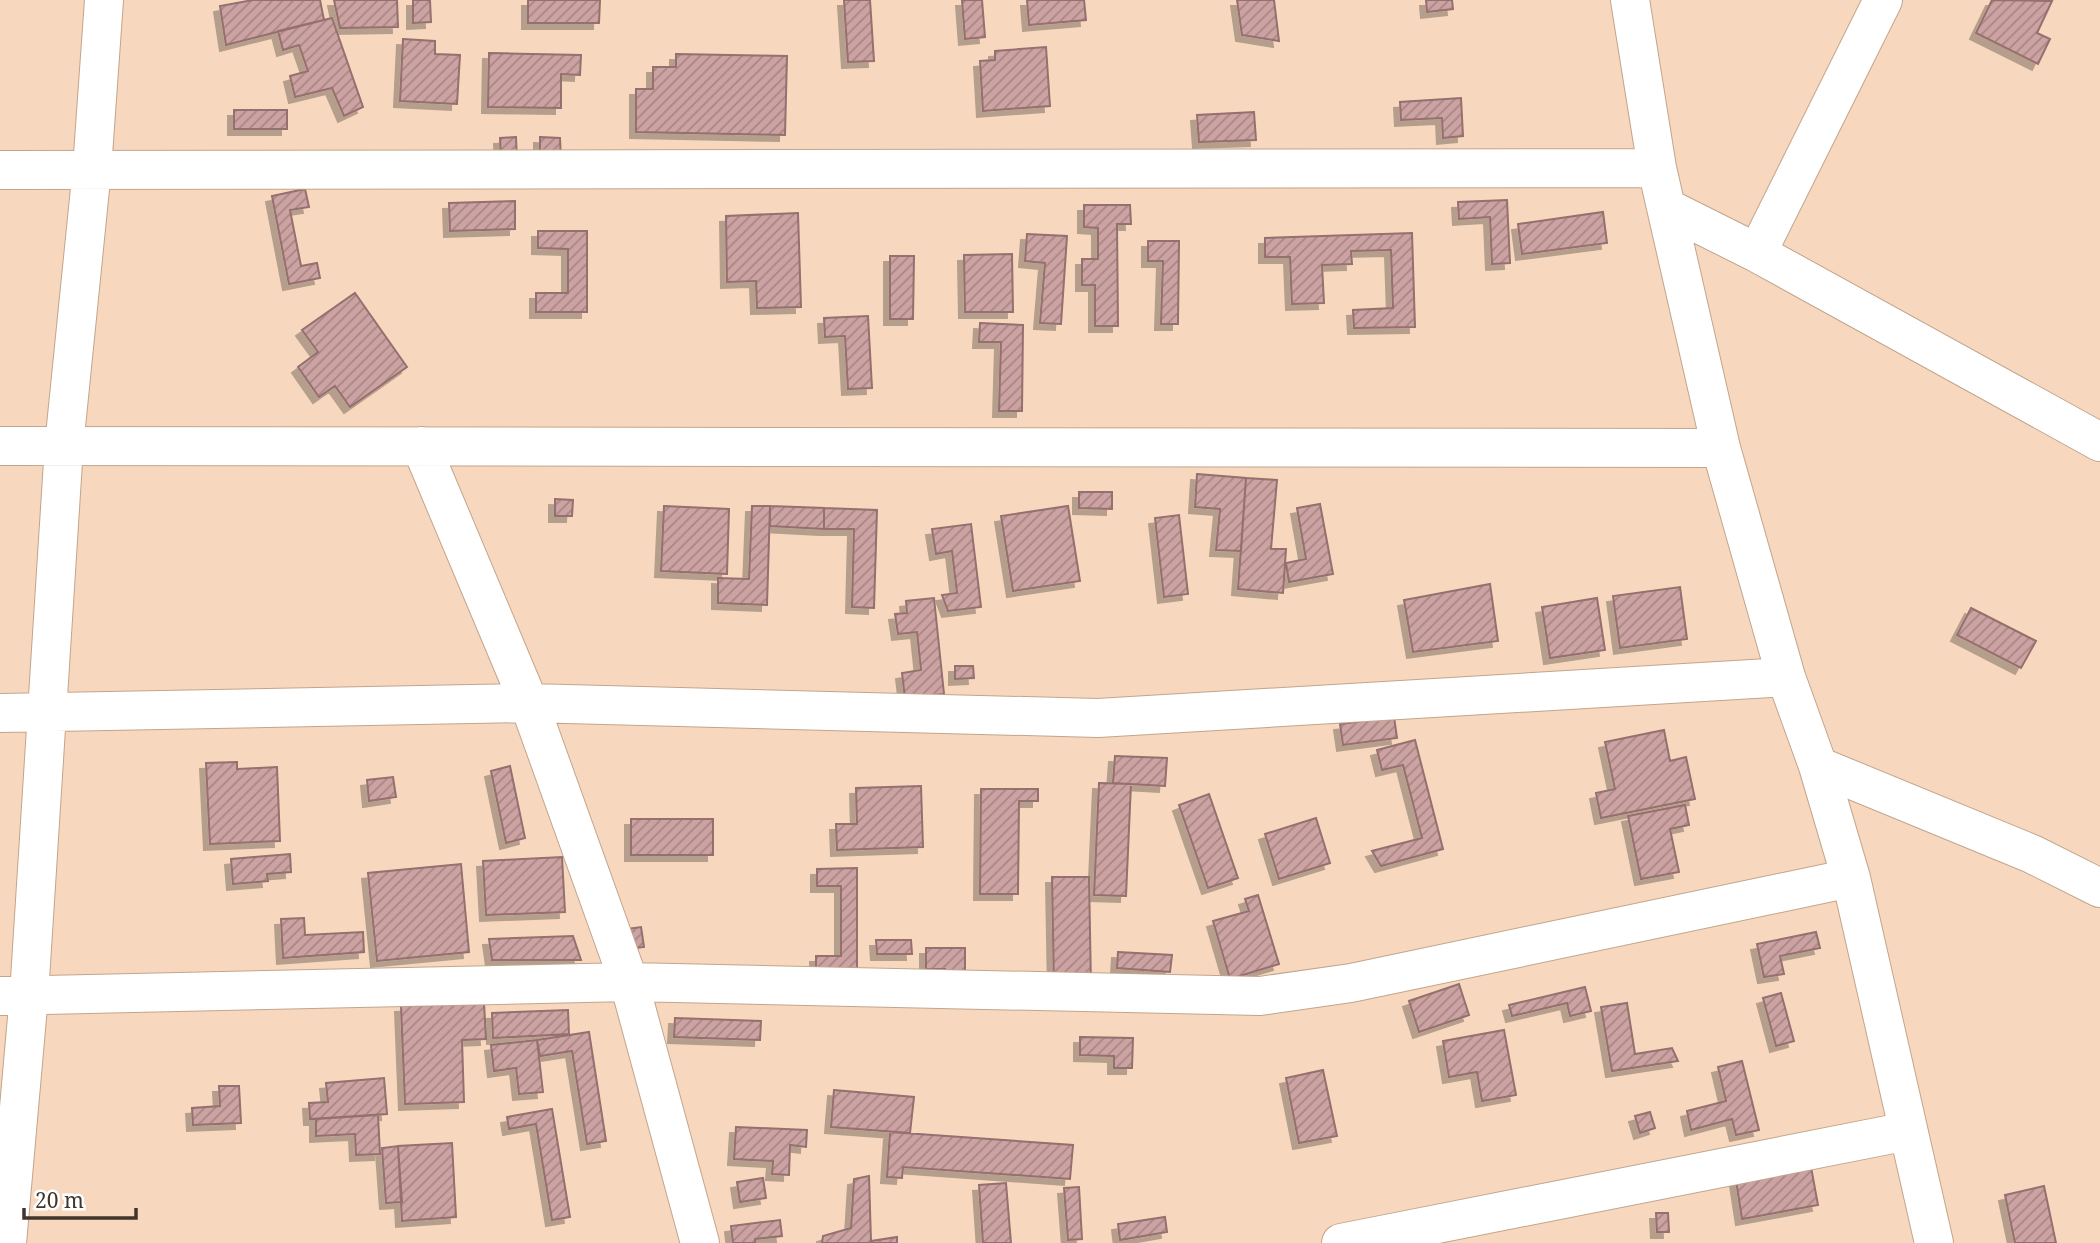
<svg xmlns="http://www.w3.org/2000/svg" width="2100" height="1243" font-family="'Noto Serif',serif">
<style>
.building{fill:url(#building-hatch);stroke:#956f6e;stroke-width:2;filter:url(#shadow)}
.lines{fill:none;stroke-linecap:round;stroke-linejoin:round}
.minor-casing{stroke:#c2a58c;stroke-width:40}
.minor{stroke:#fff;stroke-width:38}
</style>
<defs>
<pattern id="building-hatch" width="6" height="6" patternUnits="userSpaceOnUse" patternTransform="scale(1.75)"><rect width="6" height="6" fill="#cca3a2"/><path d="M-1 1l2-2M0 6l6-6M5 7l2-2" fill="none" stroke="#a78684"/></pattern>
<filter id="shadow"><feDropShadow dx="-6" dy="6" stdDeviation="0" flood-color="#0004"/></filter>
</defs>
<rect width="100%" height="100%" fill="#f7d8be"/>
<!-- building -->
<path class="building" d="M253 0H320L324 20 226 45 220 6Z
M334 0H397L398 27 340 28Z
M413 0H430L431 22 413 23Z
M528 0H600L599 23H528Z
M844 0H870L874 61 848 62Z
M962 0H982L985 37 965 39Z
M1027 0H1084L1086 20 1029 25Z
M1237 0H1274L1279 41 1242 35Z
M1426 0H1452L1453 9 1427 12Z
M1992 0 2052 1 2037 33 2050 39 2038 64 1976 33Z
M332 18 363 107 344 116 332 88 295 97 290 76 308 71 299 45 283 50 278 31Z
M403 39 435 41V54L460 55 457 104 400 101Z
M1046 47 1050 106 983 111 980 61 995 60V51Z
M489 53 581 55 580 75 561 74V108L488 107Z
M676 54 787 56 785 135 636 132V89H653V67H676Z
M1461 98 1463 136 1443 138 1442 118 1401 120 1400 102Z
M234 110H287V129H234Z
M1254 112 1256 140 1199 142 1197 115Z
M516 137 517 161H501L500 138Z
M540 137 560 138 561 161H540Z
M305 189 309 207 290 210 301 266 317 263 320 278 289 284 272 196Z
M1507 200 1510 263 1492 264 1490 217 1459 219 1458 202Z
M515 201V229L450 231 449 203Z
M1084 205H1130L1131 224H1117L1118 326H1095V285H1082V259H1098V228L1084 227Z
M1603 212 1607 243 1522 254 1518 224Z
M798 213 801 307 757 308 756 281 727 282 726 216Z
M538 231H587V312H536V293H568V249L538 248Z
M1412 233 1415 327 1354 328 1353 310 1393 308 1391 250 1351 251 1352 264 1322 265 1324 303 1292 304 1290 257H1265V238Z
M1027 234 1067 236 1061 324 1040 323 1045 263 1025 261Z
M1148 241H1179L1178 324H1161L1163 261H1148Z
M1012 254 1013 312H965L964 255Z
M890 256H914L913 319H890Z
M355 293 407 367 350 407 335 386 319 397 298 367 318 352 302 330Z
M868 316 872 388 848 389 845 336 825 337 824 318Z
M980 323 1023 325 1022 411H999L1001 342H979Z
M1197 474 1246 478 1241 551 1216 550 1220 509 1195 507Z
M1246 478 1277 480 1271 549H1286L1283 593 1238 589Z
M1079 492H1112V509L1079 508Z
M555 499 573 500 572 516H555Z
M1320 504 1333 574 1289 582 1286 563 1306 559 1297 508Z
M664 506 729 509 727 574 661 571Z
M752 506H770L767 605 718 603V578L749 579Z
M770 506 824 508V529L770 526Z
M1068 506 1080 581 1013 591 1001 516Z
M824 508 877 510 874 608 852 607 854 529H824Z
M1179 515 1188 594 1164 597 1155 518Z
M971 524 981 607 948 611 942 595 957 593 952 551 936 554 932 529Z
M1490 584 1498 641 1413 652 1404 600Z
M1680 587 1687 639 1620 648 1613 596Z
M934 598 944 694 905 698 902 673 921 670 917 632 898 634 895 614 907 613 906 601Z
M1597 598 1605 650 1550 658 1542 607Z
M1971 608 2036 641 2021 668 1957 635Z
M955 666H973L974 678 955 679Z
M1394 717 1397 738 1343 745 1340 724Z
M1664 730 1670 761 1686 757 1695 799 1601 818 1596 793 1615 789 1605 742Z
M1415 740 1443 849 1381 866 1372 851 1422 838 1403 765 1382 770 1377 750Z
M1115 756 1167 758 1165 786 1113 783Z
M237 762V769L277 767 280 841 210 844 206 763Z
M510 766 525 838 506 843 491 771Z
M393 777 396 797 369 801 367 780Z
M1099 783 1131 784 1126 896 1094 895Z
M921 786 923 847 837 850 836 824H857L856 788Z
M981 789H1038V801H1019L1018 894H980Z
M1209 794 1238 878 1208 888 1179 805Z
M1685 805 1689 825 1670 829 1679 872 1641 879 1628 816Z
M1316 818 1330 863 1279 879 1265 834Z
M631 819H713V855H631Z
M290 854 291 872 267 874 268 881 233 884 231 859Z
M562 857 565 912 486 915 483 861Z
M461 864 469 952 377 961 368 873Z
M857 868V974H816V956H841V886H817V869Z
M1052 877H1089L1091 986 1054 987Z
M1258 895 1279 964 1230 979 1213 921 1249 911 1245 899Z
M304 918 305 935 363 932 364 952 283 958 281 919Z
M641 927 644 947 629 949 626 929Z
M1816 932 1820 948 1780 956 1784 974 1764 977 1757 944Z
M573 936 581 960H492L489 939Z
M876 940H911L912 954H877Z
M926 948H965V988H945V969H926Z
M1118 952 1172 955 1170 972 1117 968Z
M1459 984 1469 1015 1419 1032 1409 1001Z
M1585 987 1591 1011 1570 1016 1567 1003 1512 1016 1509 1005Z
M1781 993 1794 1041 1776 1046 1763 998Z
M484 1003 486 1039 462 1040 464 1102 405 1104 401 1006Z
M1627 1003 1635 1054 1672 1048 1678 1061 1612 1071 1601 1007Z
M568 1010 569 1034 493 1038 492 1013Z
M675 1018 761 1021 760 1040 674 1037Z
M1504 1030 1516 1095 1482 1101 1477 1072 1449 1077 1443 1041Z
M589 1032 606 1141 587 1144 572 1051 540 1056 537 1040Z
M1080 1037 1133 1038 1132 1068H1114V1056L1080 1055Z
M537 1040 543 1092 519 1094 516 1068 494 1071 491 1045Z
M1742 1061 1759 1130 1736 1135 1732 1119 1691 1130 1687 1111 1726 1101 1718 1067Z
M1323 1070 1337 1136 1299 1143 1286 1078Z
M384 1078 387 1114 310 1119 309 1103 328 1102 326 1083Z
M219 1086H239L241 1123 193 1125 192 1108 220 1106Z
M834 1090 914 1097 910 1133 831 1127Z
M552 1109 570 1217 552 1220 536 1124 509 1129 507 1117Z
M1650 1112 1655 1128 1640 1133 1635 1116Z
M378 1115 380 1154 356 1155 355 1134 316 1136V1119Z
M736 1127 807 1130 806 1147 790 1145 789 1175 772 1174 773 1161 734 1159Z
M890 1132 1073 1145 1070 1179 903 1167 902 1178 887 1177Z
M452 1143 456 1217 402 1221 398 1146Z
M398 1146 402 1202 386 1203 382 1148Z
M1811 1167 1818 1205 1742 1219 1736 1180Z
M869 1176 871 1241 897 1237V1243H822L823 1236 851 1228 854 1179Z
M763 1178 766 1198 740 1202 737 1182Z
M1006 1183 1011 1243H983L979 1185Z
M2044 1186 2056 1243H2015L2005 1195Z
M1079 1187 1082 1239 1068 1240 1064 1188Z
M1656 1213H1668L1669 1232H1657Z
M1165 1217 1167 1232 1120 1240 1118 1224Z
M780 1220 782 1236 755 1239V1243H733L731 1226Z"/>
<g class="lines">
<!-- minor casing -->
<g class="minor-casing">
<path id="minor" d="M1630 0 1657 168 1721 448 1786 677 1818 766 1851 878 1934 1243
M0 170 1657 168
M1667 208 1757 253 2100 442
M1757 253 1883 0
M0 446 1721 448
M421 446 529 703 629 982 700 1243
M0 713 529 703 1098 718 1786 677
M1818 766 2032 854 2100 888
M0 996 629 982 1260 996 1351 983 1851 878
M7 1243 29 995 64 446 92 169 104 0
M1341 1243 1908 1131"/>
</g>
<!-- minor -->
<use href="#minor" class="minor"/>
</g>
<!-- scale -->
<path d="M24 1208v10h112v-10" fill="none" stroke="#41352b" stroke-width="3.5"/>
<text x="35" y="1208" font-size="21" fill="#41352b" stroke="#ffffff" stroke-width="5" paint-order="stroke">20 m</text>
</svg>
